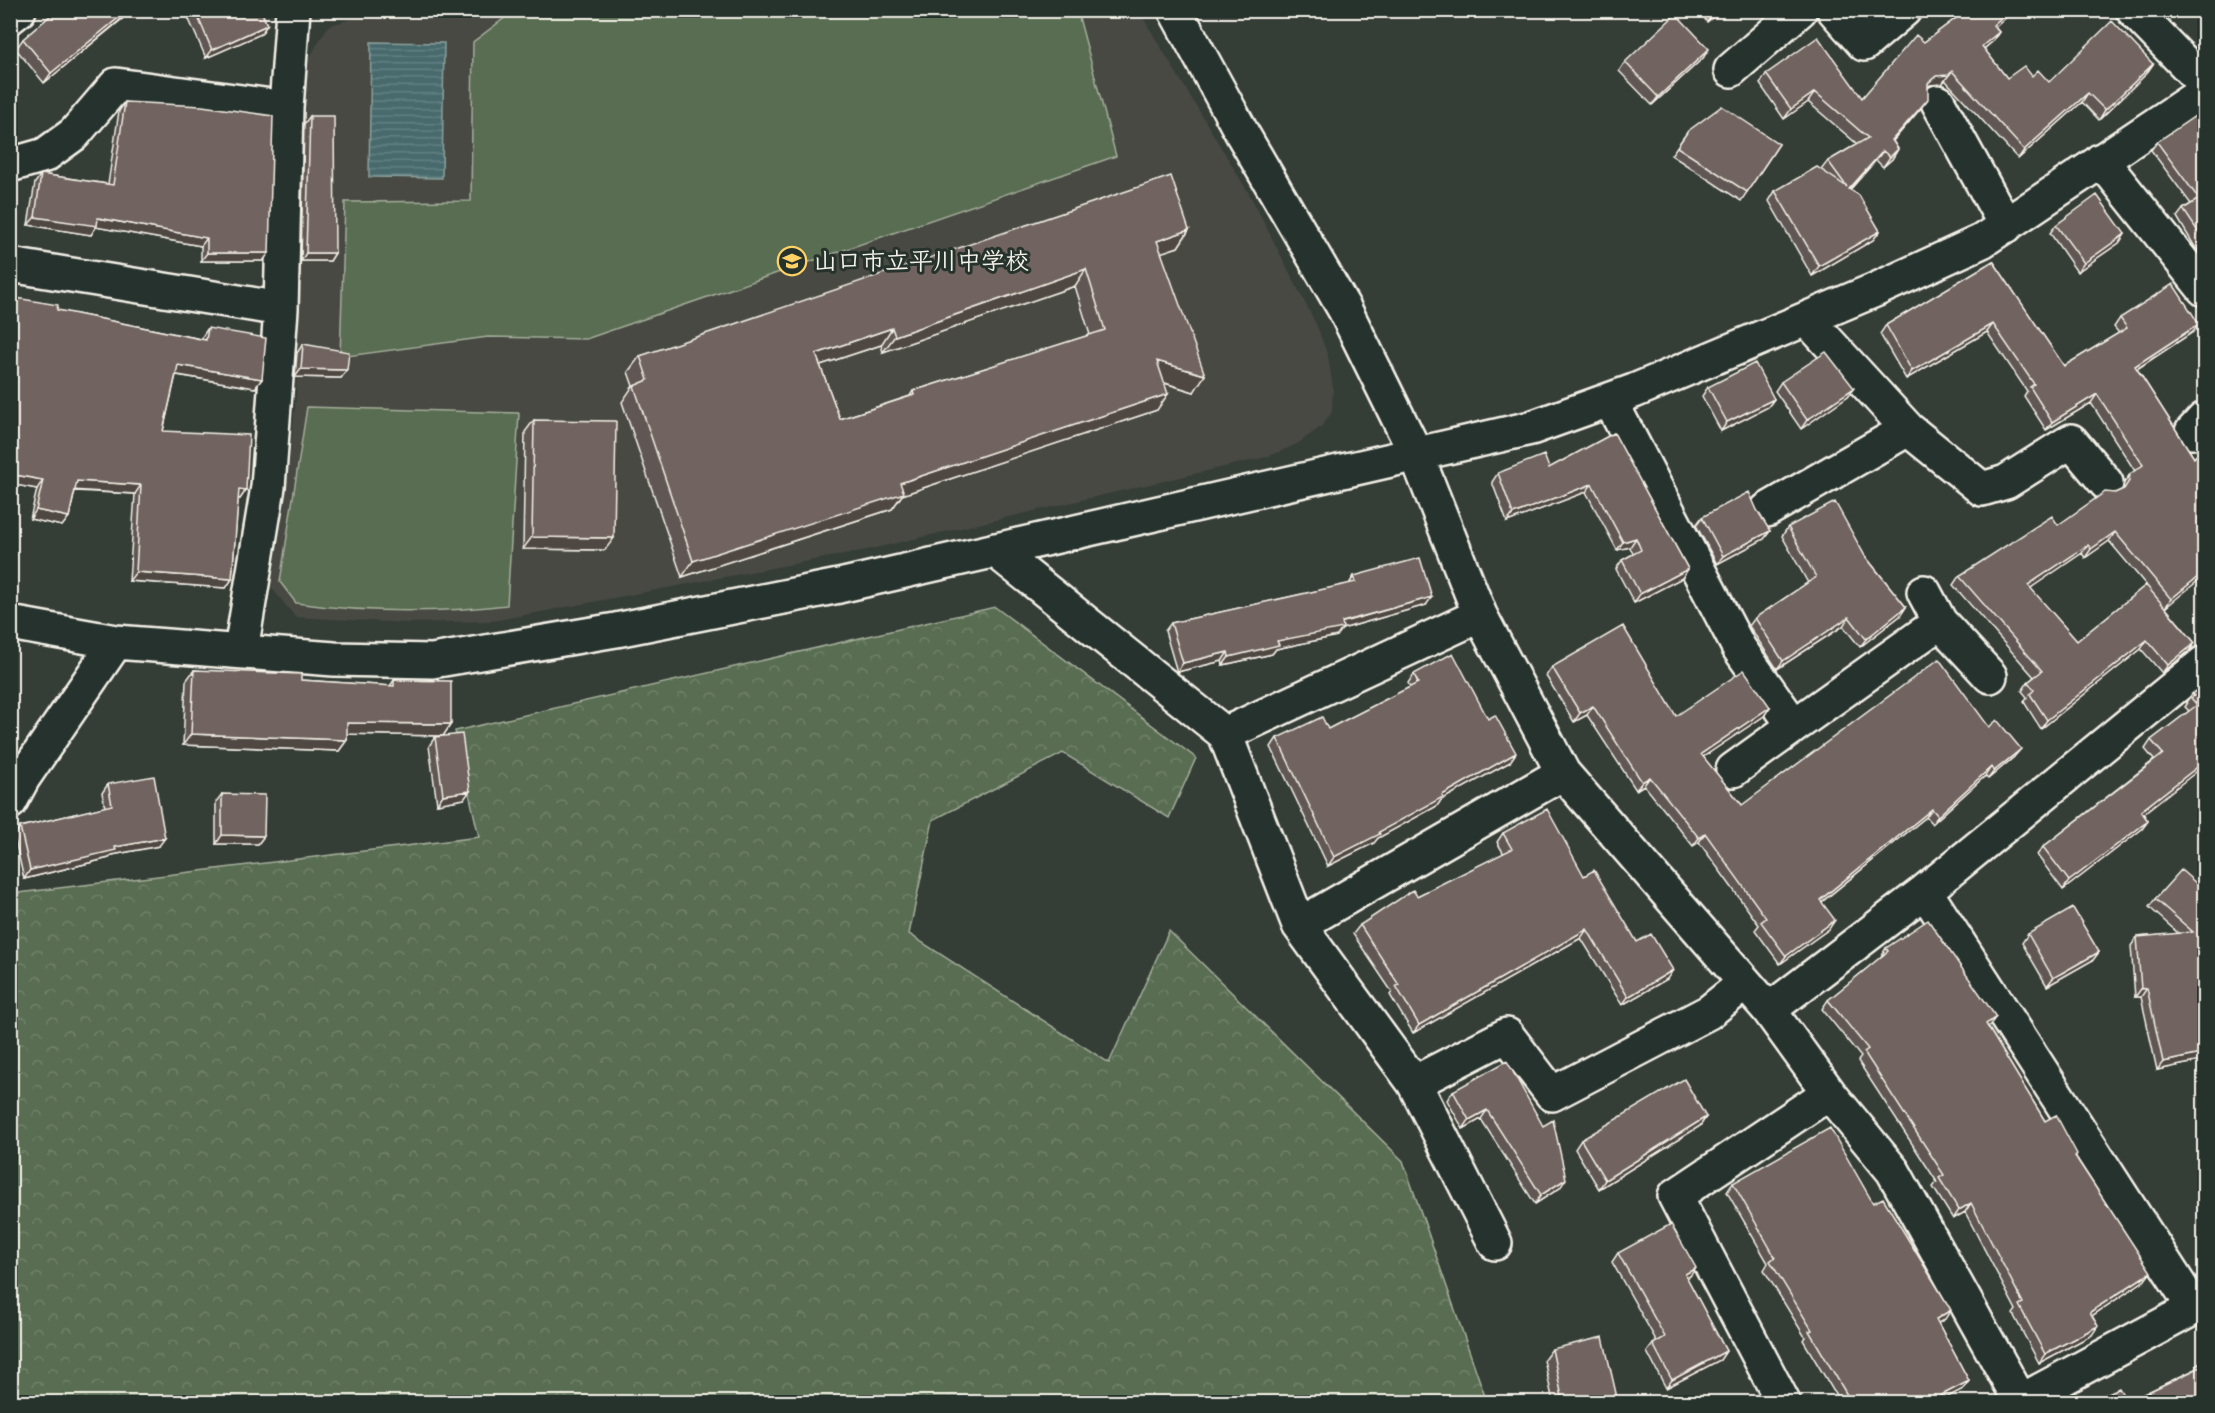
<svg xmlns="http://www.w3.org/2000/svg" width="2215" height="1413" font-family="Mynerve,'Klee One',sans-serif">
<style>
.built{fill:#474943}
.forest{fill:url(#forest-crowns);stroke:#a6af9c;stroke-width:1.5}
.pitch{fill:#586d51;stroke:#a6af9c;stroke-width:1.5}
.water{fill:url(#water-rules);stroke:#8da19e;stroke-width:1.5}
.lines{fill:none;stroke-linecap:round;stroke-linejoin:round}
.minor-casing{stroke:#f4f1e8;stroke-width:38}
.minor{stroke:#26332d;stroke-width:33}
.wall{fill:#615652;stroke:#f4f1e8;stroke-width:1.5;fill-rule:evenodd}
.shaded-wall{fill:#4f4642;stroke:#f4f1e8;stroke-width:1.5}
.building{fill:#71645f;stroke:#f4f1e8;stroke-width:1.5;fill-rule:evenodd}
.labels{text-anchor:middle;stroke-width:6;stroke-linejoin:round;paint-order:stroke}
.poi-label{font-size:24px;font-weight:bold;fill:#f4f1e8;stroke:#26332d;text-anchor:start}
</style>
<defs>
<pattern id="forest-crowns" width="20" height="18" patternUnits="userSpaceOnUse" patternTransform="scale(1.5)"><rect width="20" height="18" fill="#586d51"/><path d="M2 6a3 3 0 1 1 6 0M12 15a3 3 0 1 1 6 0" fill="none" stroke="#71826a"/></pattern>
<pattern id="water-rules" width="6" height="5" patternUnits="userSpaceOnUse" patternTransform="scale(1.5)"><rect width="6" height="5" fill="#486b6d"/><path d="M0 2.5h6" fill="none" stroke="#638182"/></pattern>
</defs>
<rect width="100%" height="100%" fill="#353d37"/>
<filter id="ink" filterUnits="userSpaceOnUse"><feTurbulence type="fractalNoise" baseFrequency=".0167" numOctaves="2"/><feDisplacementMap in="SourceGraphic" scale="12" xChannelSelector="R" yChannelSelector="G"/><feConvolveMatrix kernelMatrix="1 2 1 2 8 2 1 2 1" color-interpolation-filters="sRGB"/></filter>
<g filter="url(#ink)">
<!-- built -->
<path class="built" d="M375 11H1139L1251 197 1317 326 1328 356 1333 387 1332 412 1321 427 1297 444 1267 457 867 550 493 621 404 623 295 617 271 587 285 505 296 396 305 65 328 26Z"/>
<!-- forest -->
<path class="forest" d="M995 607 1196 758 1169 818 1063 753 933 820 909 934 1109 1063 1169 931 1403 1161 1487 1402H11L10 894 479 837 455 731Z"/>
<!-- pitch -->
<path class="pitch" d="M1077 10 1116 156 586 339 488 337 340 357 345 202 471 201 473 42 514 11Z
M307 407 519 413 507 605C438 613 366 613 296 603L280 582Z"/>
<!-- water -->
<path class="water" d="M371 42 444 43 442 178 369 177Z"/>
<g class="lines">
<!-- minor casing -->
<g class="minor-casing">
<path id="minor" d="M1175 10 1243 135 1345 310 1416 454 1480 615 1563 773 1769 1010 1829 1093 1893 1171 2021 1402
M1834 10 1864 44 1904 10
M2133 10 2204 83
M10 17 19 10
M1731 70 1800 10
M1938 102 2006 226
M2101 160 2204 289
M10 165 45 155 74 134 116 85 286 108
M10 265 281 309
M1610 400 1739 648 1794 726 1940 622 1924 592
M1908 429 1982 489 2006 482 2071 441 2106 483
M2192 432 2204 419
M1767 510 1908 429 1807 319
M995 550 1225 734
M1940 622 1990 676
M10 623 116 642 334 659 432 661 616 630 839 586 1531 428 1634 391 1875 290 1982 241 2204 92
M241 650 268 487 281 309 286 108 293 10
M1733 770 1794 726
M10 802 23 778 116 642
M1925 891 2194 1308 2019 1402
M1299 925 1225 734 1480 615
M1769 1010 1925 891 2204 663
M1414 1083 1507 1035 1552 1094 1709 1012 1745 983
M1495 1243 1414 1083 1299 925 1563 773
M1783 1402 1675 1196 1829 1093"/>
</g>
<!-- minor -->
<use href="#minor" class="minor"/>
</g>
<!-- wall -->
<path class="wall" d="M57 10H139L130 17 131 12 44 83 16 49 23 39Z
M191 10H261L267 25 261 34 206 58 187 15Z
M1698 10H1722L1707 22Z
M1967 10H2014L1995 27 1999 32 1992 42 1984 49 2007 78 2032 76 2049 82 2153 64 2146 74 2099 120 2082 102 2018 159 1945 80 1942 84 1930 85 1928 87 1921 108 1893 141 1898 149 1892 159 1883 167 1876 160 1850 189 1880 231 1873 240 1812 276 1769 201 1775 191 1821 170 1828 161 1857 144 1808 102 1784 119 1760 84 1766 74 1862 98 1924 42Z
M1703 58 1652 105 1619 71 1625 62Z
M125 102 263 261H201V246L96 227 91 235 28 225 35 183 41 174 108 184 119 111Z
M2205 111V258L2195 247 2177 217 2183 209 2191 204 2151 150 2157 142Z
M310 116 335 253 330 261H301L304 124Z
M1688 131 1779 144 1741 201 1671 155Z
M2056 225 2125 234 2119 243 2077 272 2050 233Z
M1189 230 1178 247 1161 252 1194 392 1164 383 1157 410 902 495 892 509 682 577 622 402 633 386 628 372 640 356ZM1075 286 1090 335 913 391 910 396 840 419 820 365 881 345 883 352Z
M1993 261 2064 366 2119 333 2114 327 2120 318 2193 332 2137 369 2194 458 2205 446V575L2165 607 2195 643 2189 651 2162 673 2141 649 2041 729 2024 702 2027 697 2022 691 2028 682 2034 677 1953 585 1959 576 2058 525 2115 493 2123 489 2124 483 2130 474 2135 471 2091 403 2046 430 2024 396 2027 391 1987 332 1906 379 1880 334 1886 325ZM2109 541 2146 585 2077 641 2030 588 2082 553 2085 558Z
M10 297 57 310 201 339 202 337 208 328 262 379 255 388 176 375 163 431 246 490 240 499H238L232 579 226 588 129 581 135 494 75 491 69 517 62 526 30 519 37 489 10 484Z
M303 344 347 370 341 378 295 377 297 353Z
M1781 382 1848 396 1801 429 1775 391Z
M1708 387 1774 399 1768 407 1721 431 1702 396Z
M534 420 605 550 523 549 525 432Z
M1614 433 1688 569 1682 578 1634 603 1616 569 1622 560 1633 554 1630 547 1617 550 1586 492 1507 522 1492 482 1498 473 1549 468Z
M1702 517 1770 531 1764 539 1717 564 1696 525Z
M1788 527 1865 556 1906 607 1900 616 1860 647 1843 626 1777 669 1749 626 1755 618 1808 583 1782 536Z
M1354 576 1426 605 1342 629 1337 636 1276 649 1272 654 1223 665 1222 661 1177 672 1165 631 1171 623 1349 584Z
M1552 667 1676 716 1770 707 1764 716 1703 757 1742 805 1989 727 2014 757 1988 779 1985 776 1932 824 1926 817 1822 902 1829 929 1780 964 1755 930 1759 925 1699 842 1693 846 1644 785 1636 790 1587 715 1574 722 1546 676Z
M194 670 301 680 390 686 394 680 451 724 443 736 347 734V740L339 751 183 745 186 681Z
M1414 674 1510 762 1441 800 1437 806 1378 838 1374 843 1328 866 1271 747 1277 738 1328 729 1410 687 1408 683Z
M2205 683V765L2143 813 2148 821 2142 829 2063 890 2037 855 2043 847 2154 760 2145 749 2151 740 2189 711 2185 707 2187 704 2186 702 2192 694Z
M435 737 464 799 437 804 429 746Z
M108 784 159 846 112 855 109 858 24 879 14 836 20 827 105 807 102 793Z
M222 794 264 836 258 844H216V802Z
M1503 833 1584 876 1667 979 1622 1005 1581 938 1413 1033 1390 995 1392 992 1353 934 1360 925 1417 896 1504 854 1497 842Z
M2205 891V1060L2157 1070 2141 997H2135L2131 946 2137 937 2179 934 2149 907 2155 899Z
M2028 934 2099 952 2093 960 2047 986 2022 943Z
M1886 948 1989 1026 1988 1027 2045 1121 2076 1157 2145 1280 2092 1316V1335L2039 1363 2013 1314 2016 1310 1965 1212 1953 1219 1933 1187 1937 1182 1858 1061 1861 1057 1822 1009 1828 1000 1880 958Z
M1453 1091 1543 1126 1560 1188 1535 1204 1481 1119 1463 1129 1447 1100Z
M1706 1117 1700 1126 1599 1189 1575 1149 1581 1140Z
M1733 1183 1873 1203 1945 1319 1938 1323 1969 1381 1963 1389 1938 1402H1840L1803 1340 1805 1337 1764 1270 1768 1263 1727 1192Z
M1618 1253 1690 1276 1687 1278 1726 1351 1720 1360 1666 1388 1647 1352 1653 1344 1657 1342 1612 1262Z
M1552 1349 1618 1402H1553L1544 1360Z
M2205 1356V1402H2089H2127L2198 1368 2197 1365Z"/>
<!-- shaded-wall -->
<path class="shaded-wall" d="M128 10H132L44 83 51 73Z
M135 10H139L130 17Z
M1717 10H1722L1707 22 1713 13Z
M2010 10H2014L1987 35 1993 25Z
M267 25 261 34 206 58 212 50Z
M1999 32 1992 42 1975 56 1982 46Z
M1709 49 1703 58 1652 105 1658 97Z
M2153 64 2146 74 2099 120 2105 110Z
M1952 71 1942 84 1930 85 1922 93 1928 83 1936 76Z
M1815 92 1808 102 1784 119 1791 109Z
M2088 93 2082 102 2018 159 2024 150Z
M1928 99 1921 108 1885 150 1892 140Z
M1898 149 1892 159 1883 167 1890 157Z
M1883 151 1876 160 1843 198 1849 189Z
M35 217 98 218 207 238 201 246 96 227 91 235 28 225Z
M1189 230 1178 247 1145 258 1157 241Z
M1880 231 1873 240 1812 276 1819 266Z
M2125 234 2119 243 2077 272 2084 263Z
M207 253H269L263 261H201Z
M306 253H335L330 261H301Z
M1086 269 1075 286 883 352 895 336Z
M1993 324 1987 332 1906 379 1912 371Z
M2199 324 2193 332 2129 374 2135 366Z
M892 328 881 345 805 370 816 354Z
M1157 361 1205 375 1194 392 1146 377Z
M178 365 262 379 255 388 172 374Z
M301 369 347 370 341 378 295 377Z
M1854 388 1848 396 1801 429 1807 420Z
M1168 394 1157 410 902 495 892 509 682 577 693 561 900 483Z
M2097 394 2091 403 2046 430 2052 422Z
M1774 399 1768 407 1721 431 1727 422Z
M10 474 43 480 37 489 10 484Z
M77 481 141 485 135 494 71 490Z
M1592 484 1586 492 1507 522 1513 514Z
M239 489 246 490 240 499 233 498Z
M36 510 69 517 62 526 30 519Z
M1770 531 1764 539 1717 564 1723 556Z
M2115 532 2109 541 2085 558 2091 549Z
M532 537 614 538 605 550 523 549Z
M1636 538 1630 547 1617 550 1623 542Z
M2088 545 2082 553 2022 594 2028 585Z
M1688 569 1682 578 1634 603 1640 594Z
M2205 571V575L2165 608 2171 599Z
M136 572 232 579 226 588 129 581Z
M1432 597 1426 605 1342 629 1337 636 1276 649 1272 654 1223 665 1229 657 1277 641Z
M1906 607 1900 616 1860 647 1866 639Z
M1849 617 1843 626 1777 669 1783 661Z
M2147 640 2141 649 2041 729 2047 720Z
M2195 643 2189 651 2162 673 2168 665Z
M1228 652 1222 661 1177 672 1183 663Z
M1593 706 1587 715 1574 722 1580 713Z
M1770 707 1764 716 1694 763 1701 754Z
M347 723 451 724 443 736 340 734Z
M191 734 347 740 339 751 183 745Z
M2021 749 2014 757 1988 779 1994 771Z
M1516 753 1510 762 1441 800 1437 806 1378 838 1374 843 1328 866 1334 857 1442 795Z
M2205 761V765L2135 820 2141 811Z
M1991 767 1985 776 1932 824 1938 816Z
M1650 777 1644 785 1636 790 1642 782Z
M470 791 464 799 437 804 443 795Z
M1932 809 1926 817 1814 908 1820 900Z
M2148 821 2142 829 2063 890 2069 881Z
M1705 833 1699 842 1693 846 1699 838Z
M222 835 264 836 258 844H216Z
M165 838 159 846 112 855 109 858 24 879 30 870 115 847Z
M1835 920 1829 929 1780 964 1786 956Z
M1587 929 1581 938 1413 1033 1419 1025Z
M2099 952 2093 960 2047 986 2053 978Z
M1673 970 1667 979 1622 1005 1628 997Z
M2147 988 2141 997H2135L2141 989Z
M1996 1017 1989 1026 1980 1032 1986 1024Z
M2205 1053V1060L2157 1070 2163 1062Z
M1487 1110 1481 1119 1463 1129 1469 1120Z
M1706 1117 1700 1126 1599 1189 1605 1180Z
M1566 1179 1560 1188 1535 1204 1541 1195Z
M1971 1203 1965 1212 1953 1219 1959 1210Z
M1696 1268 1690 1276 1679 1282 1685 1274Z
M2151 1272 2145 1280 2084 1321 2090 1312Z
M1951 1310 1945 1319 1930 1328 1936 1319Z
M2098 1326 2092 1335 2039 1363 2045 1354Z
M1726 1351 1720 1360 1666 1388 1672 1380Z
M1969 1381 1963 1389 1938 1402H1928Z"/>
<!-- building -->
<path class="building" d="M57 10H128L51 73 23 39Z
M195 10H261L267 25 212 50Z
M1967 10H2010L1993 25 1999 32 1982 46 2007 78 2024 66 2032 76 2038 70 2049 82 2112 21 2153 64 2105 110 2088 93 2024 150 1952 71 1949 75 1936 76 1928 83V99L1892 140 1898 149 1890 157 1883 151 1849 189 1859 195 1880 231 1819 266 1775 191 1817 167 1847 187 1828 161 1868 138 1815 92 1791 109 1766 74 1818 37 1862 98 1916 35 1924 42Z
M1676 14 1709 49 1658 97 1625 62Z
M125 102 202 106 273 116 269 253H207V238L98 218 97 226 35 217 41 174 113 185Z
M1722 106 1779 144 1747 192 1677 147 1688 131Z
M2204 110 2205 111V242L2183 209 2199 199 2157 142Z
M310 116H334L335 253H306Z
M1171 176 1189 230 1157 241 1205 375 1157 361 1168 394 900 483 904 493 693 561 634 386 648 380 640 356ZM1086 269 1105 330 913 391 914 395 840 419 816 354 892 328 895 336Z
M2097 195 2125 234 2084 263 2056 225Z
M1993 261 2064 366 2127 328 2120 318 2173 284 2199 324 2135 366 2194 458 2205 446V571L2171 599 2115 532 2091 549 2088 545 2028 585 2077 641 2146 585 2195 643 2168 665 2147 640 2047 720 2030 694 2034 690 2028 682 2042 671 1959 576 2052 516 2058 525 2105 492 2115 493 2124 489 2129 481 2130 474 2143 465 2097 394 2052 422 2030 387 2034 384 1993 324 1912 371 1886 325Z
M10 297 58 305 57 310 206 340 208 328 266 338 262 379 178 365 163 431 249 435 246 490 239 489 232 579 136 572 141 485 77 481 69 517 36 510 43 480 10 474Z
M303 344 349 352 347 370 301 369Z
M1826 352 1854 388 1807 420 1781 382Z
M1755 363 1774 399 1727 422 1708 387Z
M534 420 616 421 614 538 532 537Z
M1614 433 1688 569 1640 594 1622 560 1641 550 1636 538 1623 542 1592 484 1513 514 1498 473 1544 455 1549 468Z
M1749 492 1757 510 1770 531 1723 556 1702 517Z
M1835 502 1865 556 1906 607 1866 639 1849 617 1783 661 1755 618 1816 577 1788 527Z
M1420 558 1432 597 1342 622 1343 628 1277 641 1279 645 1229 657 1228 652 1183 663 1171 623 1356 582 1354 576Z
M1623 626 1676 716 1744 670 1770 707 1701 754 1742 805 1939 659 1989 727 1997 720 2021 749 1994 771 1991 767 1938 816 1932 809 1820 900 1835 920 1786 956 1761 922 1766 918 1705 833 1699 838 1650 777 1642 782 1593 706 1580 713 1552 667Z
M1453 653 1488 719 1495 715 1516 753 1442 795 1443 797 1379 832 1380 834 1334 857 1277 738 1322 717 1328 729 1418 683 1414 674Z
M194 670 301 674V680L394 686V680L451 681V724L347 723V740L191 734Z
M2205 683V761L2141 811 2148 821 2069 881 2043 847 2163 754 2151 740 2197 705 2191 698 2194 696 2192 694Z
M462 734 470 791 443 795 435 737Z
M154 776 165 838 115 847 116 850 30 870 20 827 112 805 108 784Z
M222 794 265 795 264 836 222 835Z
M1547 809 1584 876 1594 870 1637 942 1651 934 1673 970 1628 997 1587 929 1419 1025 1396 986 1399 985 1360 925 1413 890 1417 896 1512 849 1503 833Z
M2181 870 2205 891V1053L2163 1062 2147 988 2141 989 2137 937 2193 932 2155 899Z
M2073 908 2099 952 2053 978 2028 934Z
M1928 920 1996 1017 1986 1024 2045 1121 2056 1115 2077 1154 2075 1156 2151 1272 2090 1312 2098 1326 2045 1354 2019 1305 2023 1303 1971 1203 1959 1210 1939 1178 1944 1175 1864 1052 1868 1049 1828 1000 1888 951 1886 948Z
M1507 1061 1543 1126 1553 1120 1566 1179 1541 1195 1487 1110 1469 1120 1453 1091Z
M1684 1079 1706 1117 1605 1180 1581 1140Z
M1830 1128 1873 1203 1883 1198 1951 1310 1936 1319 1969 1381 1928 1402H1846L1850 1400 1809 1331 1812 1330 1770 1261 1775 1257 1733 1183Z
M1671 1224 1696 1268 1685 1274 1726 1351 1672 1380 1653 1344 1665 1337 1618 1253Z
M1603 1337 1618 1402H1563L1552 1349Z
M2205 1365V1402H2089L2119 1388 2127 1402Z"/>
</g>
<!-- icons -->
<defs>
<g id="school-ring" transform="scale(1.5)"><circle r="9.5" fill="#26332d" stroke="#ffd166" stroke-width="1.5"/><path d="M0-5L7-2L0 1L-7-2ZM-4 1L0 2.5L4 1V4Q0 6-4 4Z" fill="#ffd166"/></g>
</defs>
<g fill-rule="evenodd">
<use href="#school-ring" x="792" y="261"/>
</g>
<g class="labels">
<!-- poi labels -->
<g class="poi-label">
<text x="813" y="269">山口市立平川中学校</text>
</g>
</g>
<!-- margin -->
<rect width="2215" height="1413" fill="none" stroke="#26332d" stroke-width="36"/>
<rect x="18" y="18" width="2179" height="1377" fill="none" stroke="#f4f1e8" stroke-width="2" filter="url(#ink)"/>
</svg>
